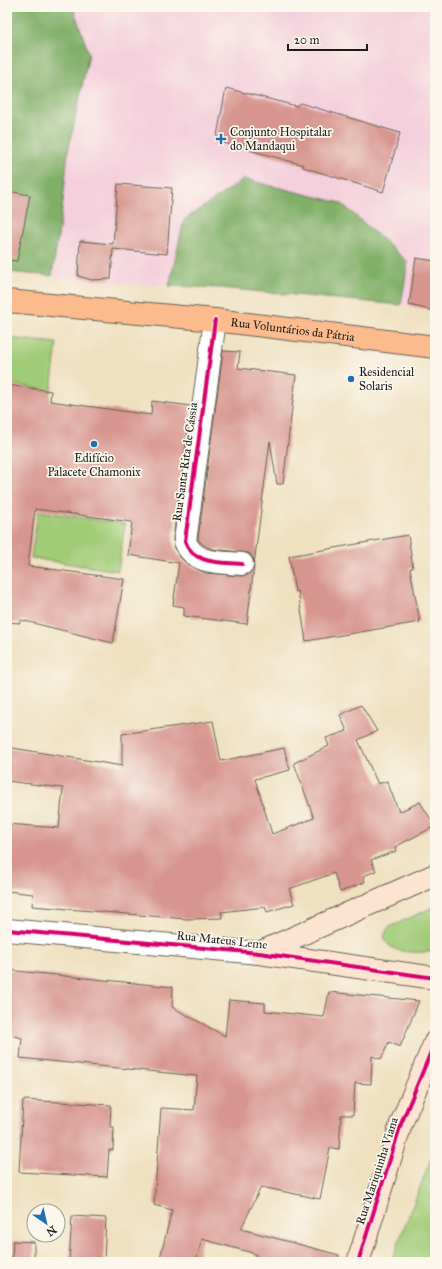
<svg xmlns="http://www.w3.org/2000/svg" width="442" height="1269" font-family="'IM FELL Great Primer',serif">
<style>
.built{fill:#f4cfdc}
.green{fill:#a0cb77;stroke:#5e744a}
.forest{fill:#80af68;stroke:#4e6642}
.building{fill:#d7958f}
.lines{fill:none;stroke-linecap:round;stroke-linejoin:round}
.street-casing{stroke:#666155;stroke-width:24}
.secondary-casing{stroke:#666155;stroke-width:24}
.primary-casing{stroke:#666155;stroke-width:24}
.street{stroke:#fff;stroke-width:22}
.secondary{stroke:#fde4d1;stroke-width:22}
.primary{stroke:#fbbb8c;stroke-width:22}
.cycleway-casing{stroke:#fbf7ec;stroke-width:6}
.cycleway{stroke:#d6006c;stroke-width:4}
.poi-dot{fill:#1f6fb2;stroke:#fbf7ec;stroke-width:1.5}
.labels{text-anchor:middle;stroke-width:3.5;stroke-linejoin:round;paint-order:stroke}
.poi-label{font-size:12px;fill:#1c1c1c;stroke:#fbf7ec;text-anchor:start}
.street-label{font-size:12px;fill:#1c1c1c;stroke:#fbf7ec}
</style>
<rect width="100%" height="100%" fill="#fbf7ec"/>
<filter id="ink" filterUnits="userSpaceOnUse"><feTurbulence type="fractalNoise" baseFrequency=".025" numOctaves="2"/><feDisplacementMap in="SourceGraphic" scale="8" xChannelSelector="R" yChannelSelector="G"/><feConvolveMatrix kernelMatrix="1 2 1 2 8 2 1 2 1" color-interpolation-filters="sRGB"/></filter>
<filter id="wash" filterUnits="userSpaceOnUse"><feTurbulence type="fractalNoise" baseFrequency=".012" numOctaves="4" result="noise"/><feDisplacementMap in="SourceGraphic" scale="16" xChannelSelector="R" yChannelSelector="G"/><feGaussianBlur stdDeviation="0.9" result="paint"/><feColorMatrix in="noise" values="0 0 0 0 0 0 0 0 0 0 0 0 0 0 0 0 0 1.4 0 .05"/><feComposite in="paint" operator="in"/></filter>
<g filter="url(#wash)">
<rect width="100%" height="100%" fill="#efe0c0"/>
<!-- built -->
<path class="built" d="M7 7H435V311L401 305 220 288 103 282 7 272Z"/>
<!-- green -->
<path class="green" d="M7 338 57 343 51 391 7 383Z
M38 511 125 524 118 571 31 558Z
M435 906V952C418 951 389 957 384 936L388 928Z
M435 1148V1262H391Z"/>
<!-- forest -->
<path class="forest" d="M7 7H73L89 54 68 152 63 202 52 276 7 272Z
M244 179 341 203 408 262 401 305 220 288 169 286 184 220Z"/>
<g id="blocks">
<!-- building -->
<path class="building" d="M226 88 296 106 300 103 400 133 383 192 303 167 304 165 216 141Z
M118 184 172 188 167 254 113 249 111 279 92 280 78 276 80 241 113 244Z
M7 191 30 195 17 261 7 260Z
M416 258 435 261V311L409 305Z
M223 351 240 352 238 368 296 375 283 484H277L270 441 254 564 253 558 249 553 212 549 202 544 198 539Z
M7 385 51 391 50 401 151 415 152 401 191 406 173 539 174 546 178 555 186 563 205 573 241 576 248 575 254 566 247 624 184 616V607L173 605 179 563 128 555 132 522 35 509 28 566 124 579 113 643 21 620 20 623 7 622Z
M408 535 413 568H410L420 622 306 641 298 591 295 592 289 556Z
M361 705 377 731 358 740 378 784 387 781 399 812 420 802 435 826 395 847 396 851 371 860 376 871 363 876 365 882 340 892 334 873 289 889 294 904 267 912 265 907 221 912 222 918 187 919 32 906 33 894 7 891V824L59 828 63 788 7 781V747L122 766V734L213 721 221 761 284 748 290 770 255 779 272 834 314 818 294 763 329 746 326 738 347 731 340 715Z
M7 970 173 987 172 1007 225 1036 229 1000 265 1003V1011L324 1017 329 992 419 1001 400 1047 389 1042 381 1059 372 1056 371 1084 355 1083 353 1115H341L339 1149 330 1148 320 1199 261 1187 241 1229 339 1255 338 1262H254L256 1254 202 1239 196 1262H159L172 1210 154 1205 161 1108 194 1110 197 1076 20 1058 22 1038 7 1034Z
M23 1100 111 1105 110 1127H114L113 1150H109L107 1177 19 1172Z
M72 1216 106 1218 104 1262H69Z
M13 1241 34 1242V1262L12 1261Z"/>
</g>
</g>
<g filter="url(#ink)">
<use href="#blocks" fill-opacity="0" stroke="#666155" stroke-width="1"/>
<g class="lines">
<!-- street casing -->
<g class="street-casing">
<path id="street" d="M215 320 185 541C193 565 222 562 242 564
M7 930 259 953"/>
</g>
<!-- secondary casing -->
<g class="secondary-casing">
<path id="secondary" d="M259 953 435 875
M259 953 435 978
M358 1262 401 1124 435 1042"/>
</g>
<!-- primary casing -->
<g class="primary-casing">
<g id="primary">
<path id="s1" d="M7 301 215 320 435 347"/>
</g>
</g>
<!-- street -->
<use href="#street" class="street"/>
<!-- secondary -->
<use href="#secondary" class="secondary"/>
<!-- primary -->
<use href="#primary" class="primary"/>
<!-- cycleway casing -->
<g class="cycleway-casing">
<path id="cycleway" d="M215 320 185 541C193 565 222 562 242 564
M7 930 259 953 435 978
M358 1262 401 1124 435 1042"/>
</g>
<!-- cycleway -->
<use href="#cycleway" class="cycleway"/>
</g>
</g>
<!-- markers -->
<g class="poi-dot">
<path d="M219 133h4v4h4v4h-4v4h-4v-4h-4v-4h4z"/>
<circle cx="351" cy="379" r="4"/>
<circle cx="94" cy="444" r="4"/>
</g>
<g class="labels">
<!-- poi labels -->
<g class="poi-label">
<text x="230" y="136">Conjunto Hospitalar<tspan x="230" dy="14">do Mandaqui</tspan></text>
<text x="359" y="376">Residencial<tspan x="359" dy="14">Solaris</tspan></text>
<text x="94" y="462" text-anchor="middle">Edifício<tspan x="94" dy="14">Palacete Chamonix</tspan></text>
</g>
<!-- street labels -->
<g class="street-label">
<text dy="4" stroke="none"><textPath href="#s1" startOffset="287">Rua Voluntários da Pátria</textPath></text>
<text transform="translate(185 462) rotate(-82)" y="4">Rua Santa Rita de Cássia</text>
<text transform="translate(222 940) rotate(6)" y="4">Rua Mateus Leme</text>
<text transform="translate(377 1171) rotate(-72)" y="4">Rua Mariquinha Viana</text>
</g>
</g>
<!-- margin -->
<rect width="442" height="1269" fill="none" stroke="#fbf7ec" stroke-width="24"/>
<!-- north arrow -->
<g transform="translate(46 1223) rotate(146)"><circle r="19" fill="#fbf7ec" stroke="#a29f99"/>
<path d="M0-3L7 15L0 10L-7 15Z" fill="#1f6fb2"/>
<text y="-6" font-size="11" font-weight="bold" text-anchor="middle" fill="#1c1c1c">N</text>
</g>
<!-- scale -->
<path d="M288 44v6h79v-6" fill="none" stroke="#1c1c1c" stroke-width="2"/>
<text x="294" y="44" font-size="12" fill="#1c1c1c" stroke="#fbf7ec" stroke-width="3" paint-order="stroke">20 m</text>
</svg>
